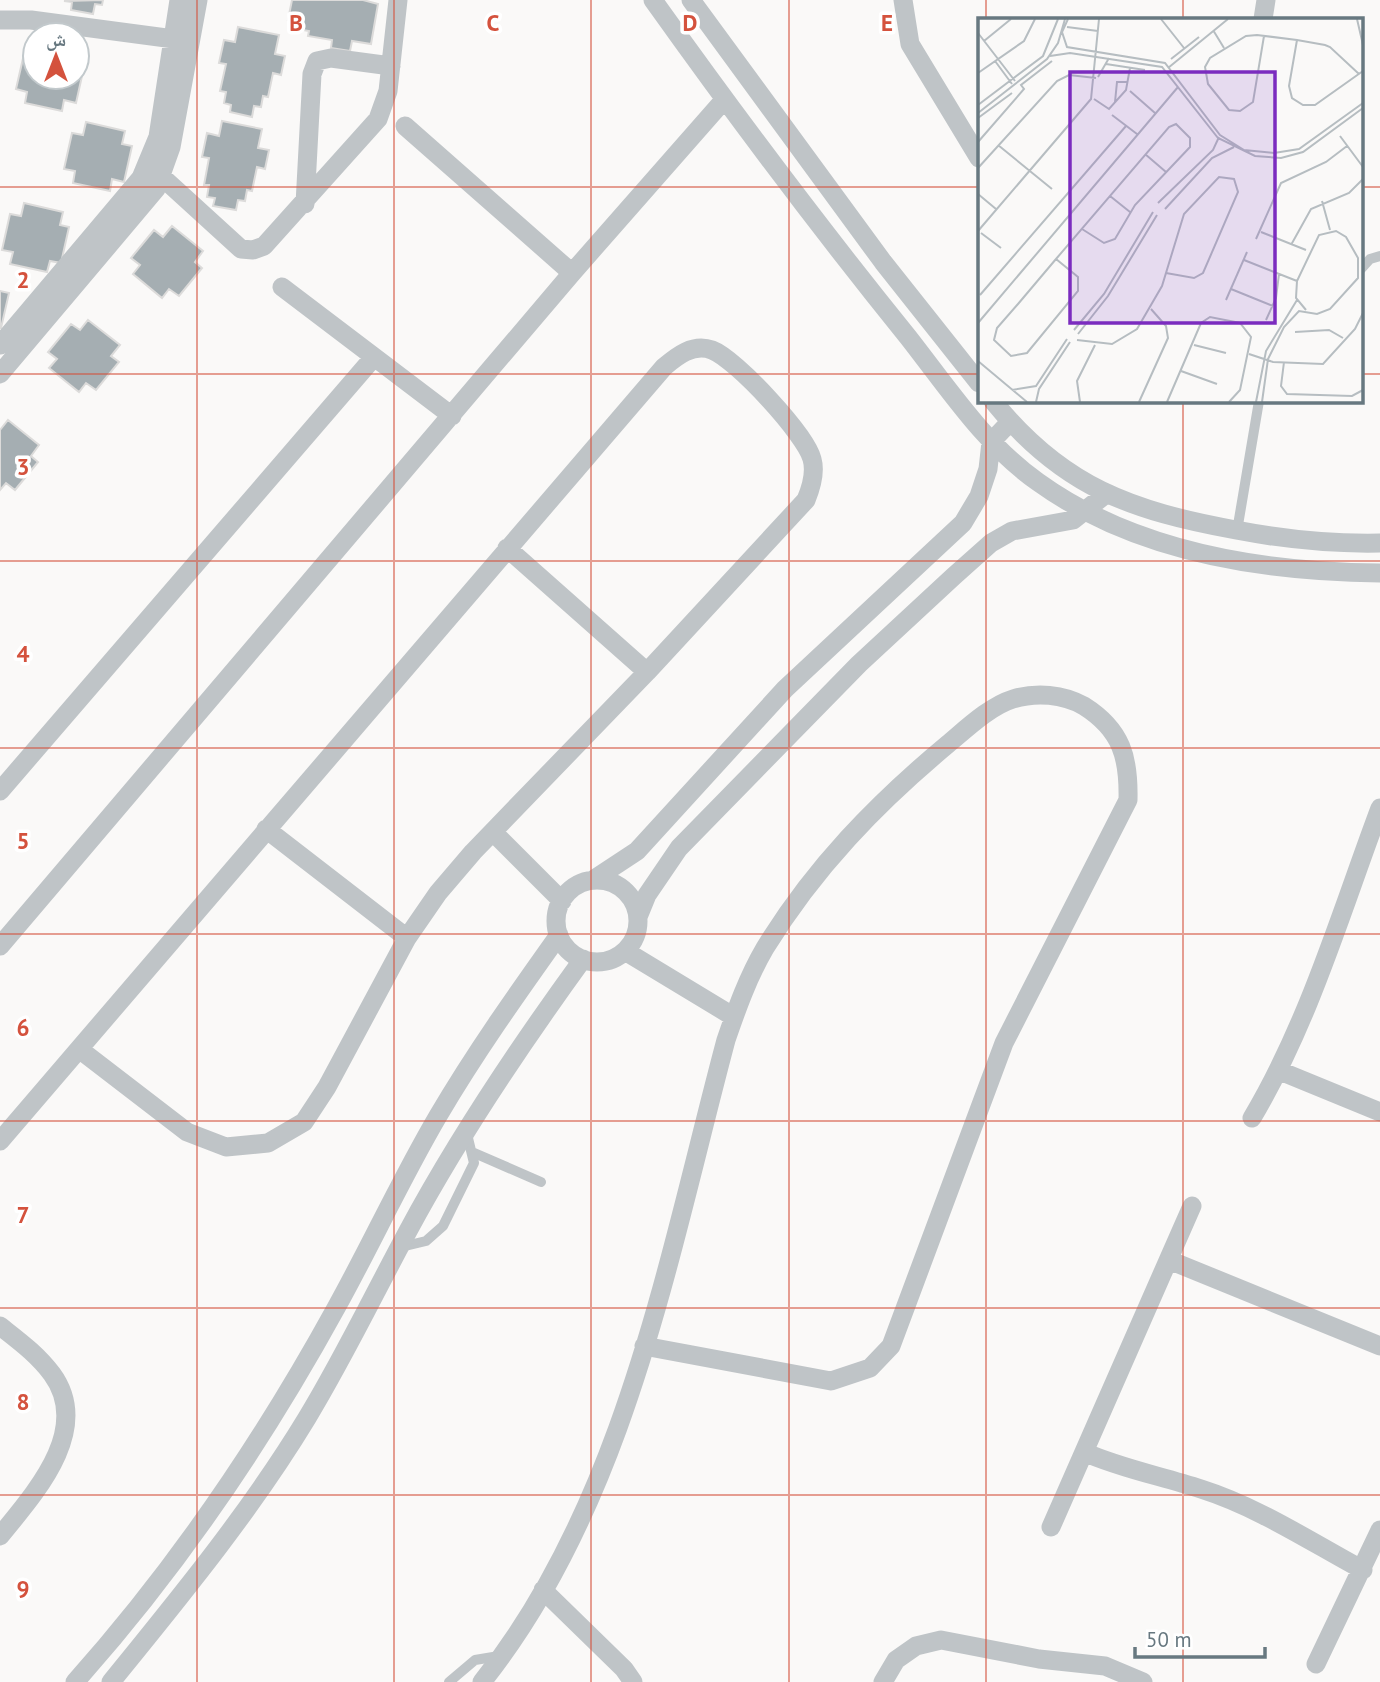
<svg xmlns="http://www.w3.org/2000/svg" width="1380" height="1682" font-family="'PT Sans','Noto Naskh Arabic',sans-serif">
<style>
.building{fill:#a5aeb2;stroke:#dcdbda;stroke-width:2}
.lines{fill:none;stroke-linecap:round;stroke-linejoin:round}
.lane{stroke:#bfc4c7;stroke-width:10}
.street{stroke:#bfc4c7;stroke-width:19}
.grid{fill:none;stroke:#d4523d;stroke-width:2;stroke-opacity:0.55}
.inset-road{fill:none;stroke:#b6bdc1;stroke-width:2}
.view{fill:#7b2cbf;fill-opacity:0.15;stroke:#7b2cbf;stroke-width:3.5}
.inset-edge{fill:none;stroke:#677880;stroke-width:3.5}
.grid-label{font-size:23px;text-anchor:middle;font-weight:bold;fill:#d4523d;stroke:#fff;stroke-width:7;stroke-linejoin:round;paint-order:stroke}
</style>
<rect width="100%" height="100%" fill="#faf9f8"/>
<!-- building -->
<path class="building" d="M103 0 102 5 95 4 93 14 71 10 72 2 64 1Z
M292 0H363L378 4 371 44 352 41 350 51 331 48 332 40 308 36 309 31 297 29 299 22 288 20Z
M238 27 279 35 275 54 285 56 281 75 273 73 268 97 263 96 261 107 254 106 252 117 230 112 231 105 224 103 226 92 220 91 226 64 219 63 224 40 235 42Z
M24 54 35 56V77H77V65L84 67 76 103 64 100 62 111 25 103 27 92 16 89Z
M222 121 262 129 258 148 269 150 265 169 257 167 252 191 247 190 245 201 238 200 236 210 213 206 215 198 207 197 209 185H204L209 158 202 157 207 133 219 136Z
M86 122 125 131 122 144 132 146 124 182 112 179 110 191 73 183 75 171 64 169 72 133 83 135Z
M24 203 63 212 60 225 69 227 61 263 50 261 47 272 10 264 13 252 2 250 10 214 21 216Z
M172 226 203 251 195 262 202 268 179 296 169 289 162 298 133 274 140 265 131 258 154 230 163 237Z
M0 291 9 293 1 328H0Z
M88 320 120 345 111 356 119 362 96 390 86 383 79 392 49 368 57 359 48 352 71 324 80 330Z
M8 420 39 445 31 456 38 462 15 490 6 483 0 490V430Z"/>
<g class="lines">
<!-- lane -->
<path class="lane" d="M1361 269 1370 259 1380 256
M1237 531 1259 401
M472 1152 541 1182
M401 1247 426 1241 443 1226 474 1163 467 1134
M449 1682 475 1660 499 1656"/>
<!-- street -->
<path class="street" d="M653 0C735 115 819 227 908 337 948 388 985 445 1038 482 1135 552 1263 572 1380 573
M691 0 883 262 979 383
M903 0 910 44 979 158
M1263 19 1266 0
M0 20H31L174 39
M405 126 572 273
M162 177 241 249 253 250 264 246 378 119 388 91 398 0
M305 204 312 74 317 61 331 58 391 66
M282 287 452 416
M0 345 141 178 158 137 179 0
M0 374 156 189 171 147 198 0
M993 401C1062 487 1132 511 1236 530 1283 539 1332 544 1380 543
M507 548 647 672
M0 791 374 357
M266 829 407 938
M493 832 562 901
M593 880 637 851 785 689 963 523 979 496 988 469 991 442 1010 422
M556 921a41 41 0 1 1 82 0a41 41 0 1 1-82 0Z
M638 917 647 895 679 848 859 664 954 576 991 543 1012 531 1073 520 1106 494
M0 946 572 273 724 100
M625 951 734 1017
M1280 1071 1380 1112
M1252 1118C1309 1022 1341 912 1380 808
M0 1141 664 367C677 356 693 343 712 350 736 359 806 435 812 459 816 473 811 488 806 500L647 672 473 852 438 893 407 938 327 1087 304 1122 268 1143 226 1147 187 1132 79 1049
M1169 1260 1380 1346
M0 1326C19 1341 37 1354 52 1374 93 1430 34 1494 0 1536
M1084 1452C1122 1469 1162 1476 1201 1489 1258 1507 1311 1542 1363 1570
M1051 1527 1192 1206
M543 1590 624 1669 633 1682
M1316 1664 1380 1530
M75 1682C176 1569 263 1441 336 1308 371 1245 401 1179 438 1116 475 1053 517 994 559 935
M111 1682C180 1597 250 1512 307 1418 344 1357 374 1294 408 1231 459 1136 519 1047 583 959
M482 1682C625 1503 668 1257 726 1040 737 1008 748 977 765 948 814 868 876 804 948 744 966 729 990 706 1013 699 1036 692 1063 694 1084 706 1122 730 1129 758 1128 800L1004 1043 891 1346 870 1368 831 1381 644 1346
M883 1682 896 1660 916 1646 941 1640 1039 1659 1105 1666 1143 1682"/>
</g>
<!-- grid -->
<path class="grid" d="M197 0V1682M394 0V1682M591 0V1682M789 0V1682M986 0V19M1183 0V19M0 187H979M1361 187H1380M0 374H979M1361 374H1380M986 401V1682M1183 401V1682M0 561H1380M0 748H1380M0 934H1380M0 1121H1380M0 1308H1380M0 1495H1380"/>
<!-- overview -->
<g transform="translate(978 18)">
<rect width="385" height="385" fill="#faf9f8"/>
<path class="inset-road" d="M90 1 84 14 89 29 187 45 242 117 266 132 296 135 321 131 385 85M183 1 206 30M379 1 385 27M89 9 120 13M235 12 246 30M0 15 37 63M286 18 275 84 262 93 251 92 230 66 227 49 232 40 268 18 279 17 319 22 347 27 352 29 381 56M319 22 311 68 314 80 325 87H337L385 53M6 23 33 1M72 38 92 35 184 49 240 120 277 138 303 140 325 134 385 90M193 41 221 19M17 43 34 66M128 46 167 52M190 50 250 1M0 55 46 23 57 1M120 59 131 40M152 73 177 95M116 81 131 91 148 72 152 50M137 84 139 64H150M0 87 65 38 80 1M0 95 69 41 80 25 87 1M134 97 159 116M0 100 34 75M362 118 385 149M0 124 46 71 43 67 74 43M20 127 74 171M167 136 188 154M0 150 79 63 91 57 118 60M0 176 18 191M132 178 152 194M344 183 352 212M180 185 235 132 241 119M187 191 234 140 256 129M0 213 113 81 121 1M283 214 328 232M3 215 23 230M278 221 303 165 348 144 369 128M313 227 333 191 371 175 385 161M78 241 100 259V273L49 335 33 338 16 322 19 310 40 286 78 241 191 109 198 106 212 120V129L157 187 137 221 126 225 104 211M266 242 319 263M253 271 295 288M2 277 148 108M248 282 269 234M288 302 298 280 301 256M0 305 200 69M96 312 126 276 175 194M317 314 351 312 365 320M100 316 130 278 179 197M99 322 134 326 159 311 184 268 206 196 241 159 256 161 260 174 225 255 216 260 188 255M216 327 248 335M271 336 295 344 345 346 377 311 385 295M0 343 49 384M306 344 303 368 309 376 374 378 385 372M203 353 239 366M34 372 58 368 89 321M58 384 61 371 92 324M102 384 99 363 117 327M161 384 190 320 188 308 173 291M189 384 223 305 232 299 262 305 273 319 262 372 251 384M278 384 288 333 319 282M284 384 290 341 306 309 321 293 339 296 352 291 380 260V240L368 219 358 213 341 217 319 263 318 280 328 292"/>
<path class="view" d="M92 54H297V305H92Z"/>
<rect width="385" height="385" class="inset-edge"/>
</g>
<g class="grid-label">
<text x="296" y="31">B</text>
<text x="493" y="31">C</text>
<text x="690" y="31">D</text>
<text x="887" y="31">E</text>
<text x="23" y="288">2</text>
<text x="23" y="475">3</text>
<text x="23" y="662">4</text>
<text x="23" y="849">5</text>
<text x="23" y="1036">6</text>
<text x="23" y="1223">7</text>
<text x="23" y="1410">8</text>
<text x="23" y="1597">9</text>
</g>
<!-- north arrow -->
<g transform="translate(56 56)"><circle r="33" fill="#ffffff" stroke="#c2c9cc" stroke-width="2"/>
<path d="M0-5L12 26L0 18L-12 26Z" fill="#d4523d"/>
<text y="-10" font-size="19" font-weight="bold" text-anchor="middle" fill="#677880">ش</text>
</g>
<!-- scale -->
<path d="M1135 1647v10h130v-10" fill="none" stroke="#677880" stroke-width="3.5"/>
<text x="1146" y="1647" font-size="21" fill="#677880" stroke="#ffffff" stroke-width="5" paint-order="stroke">50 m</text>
</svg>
